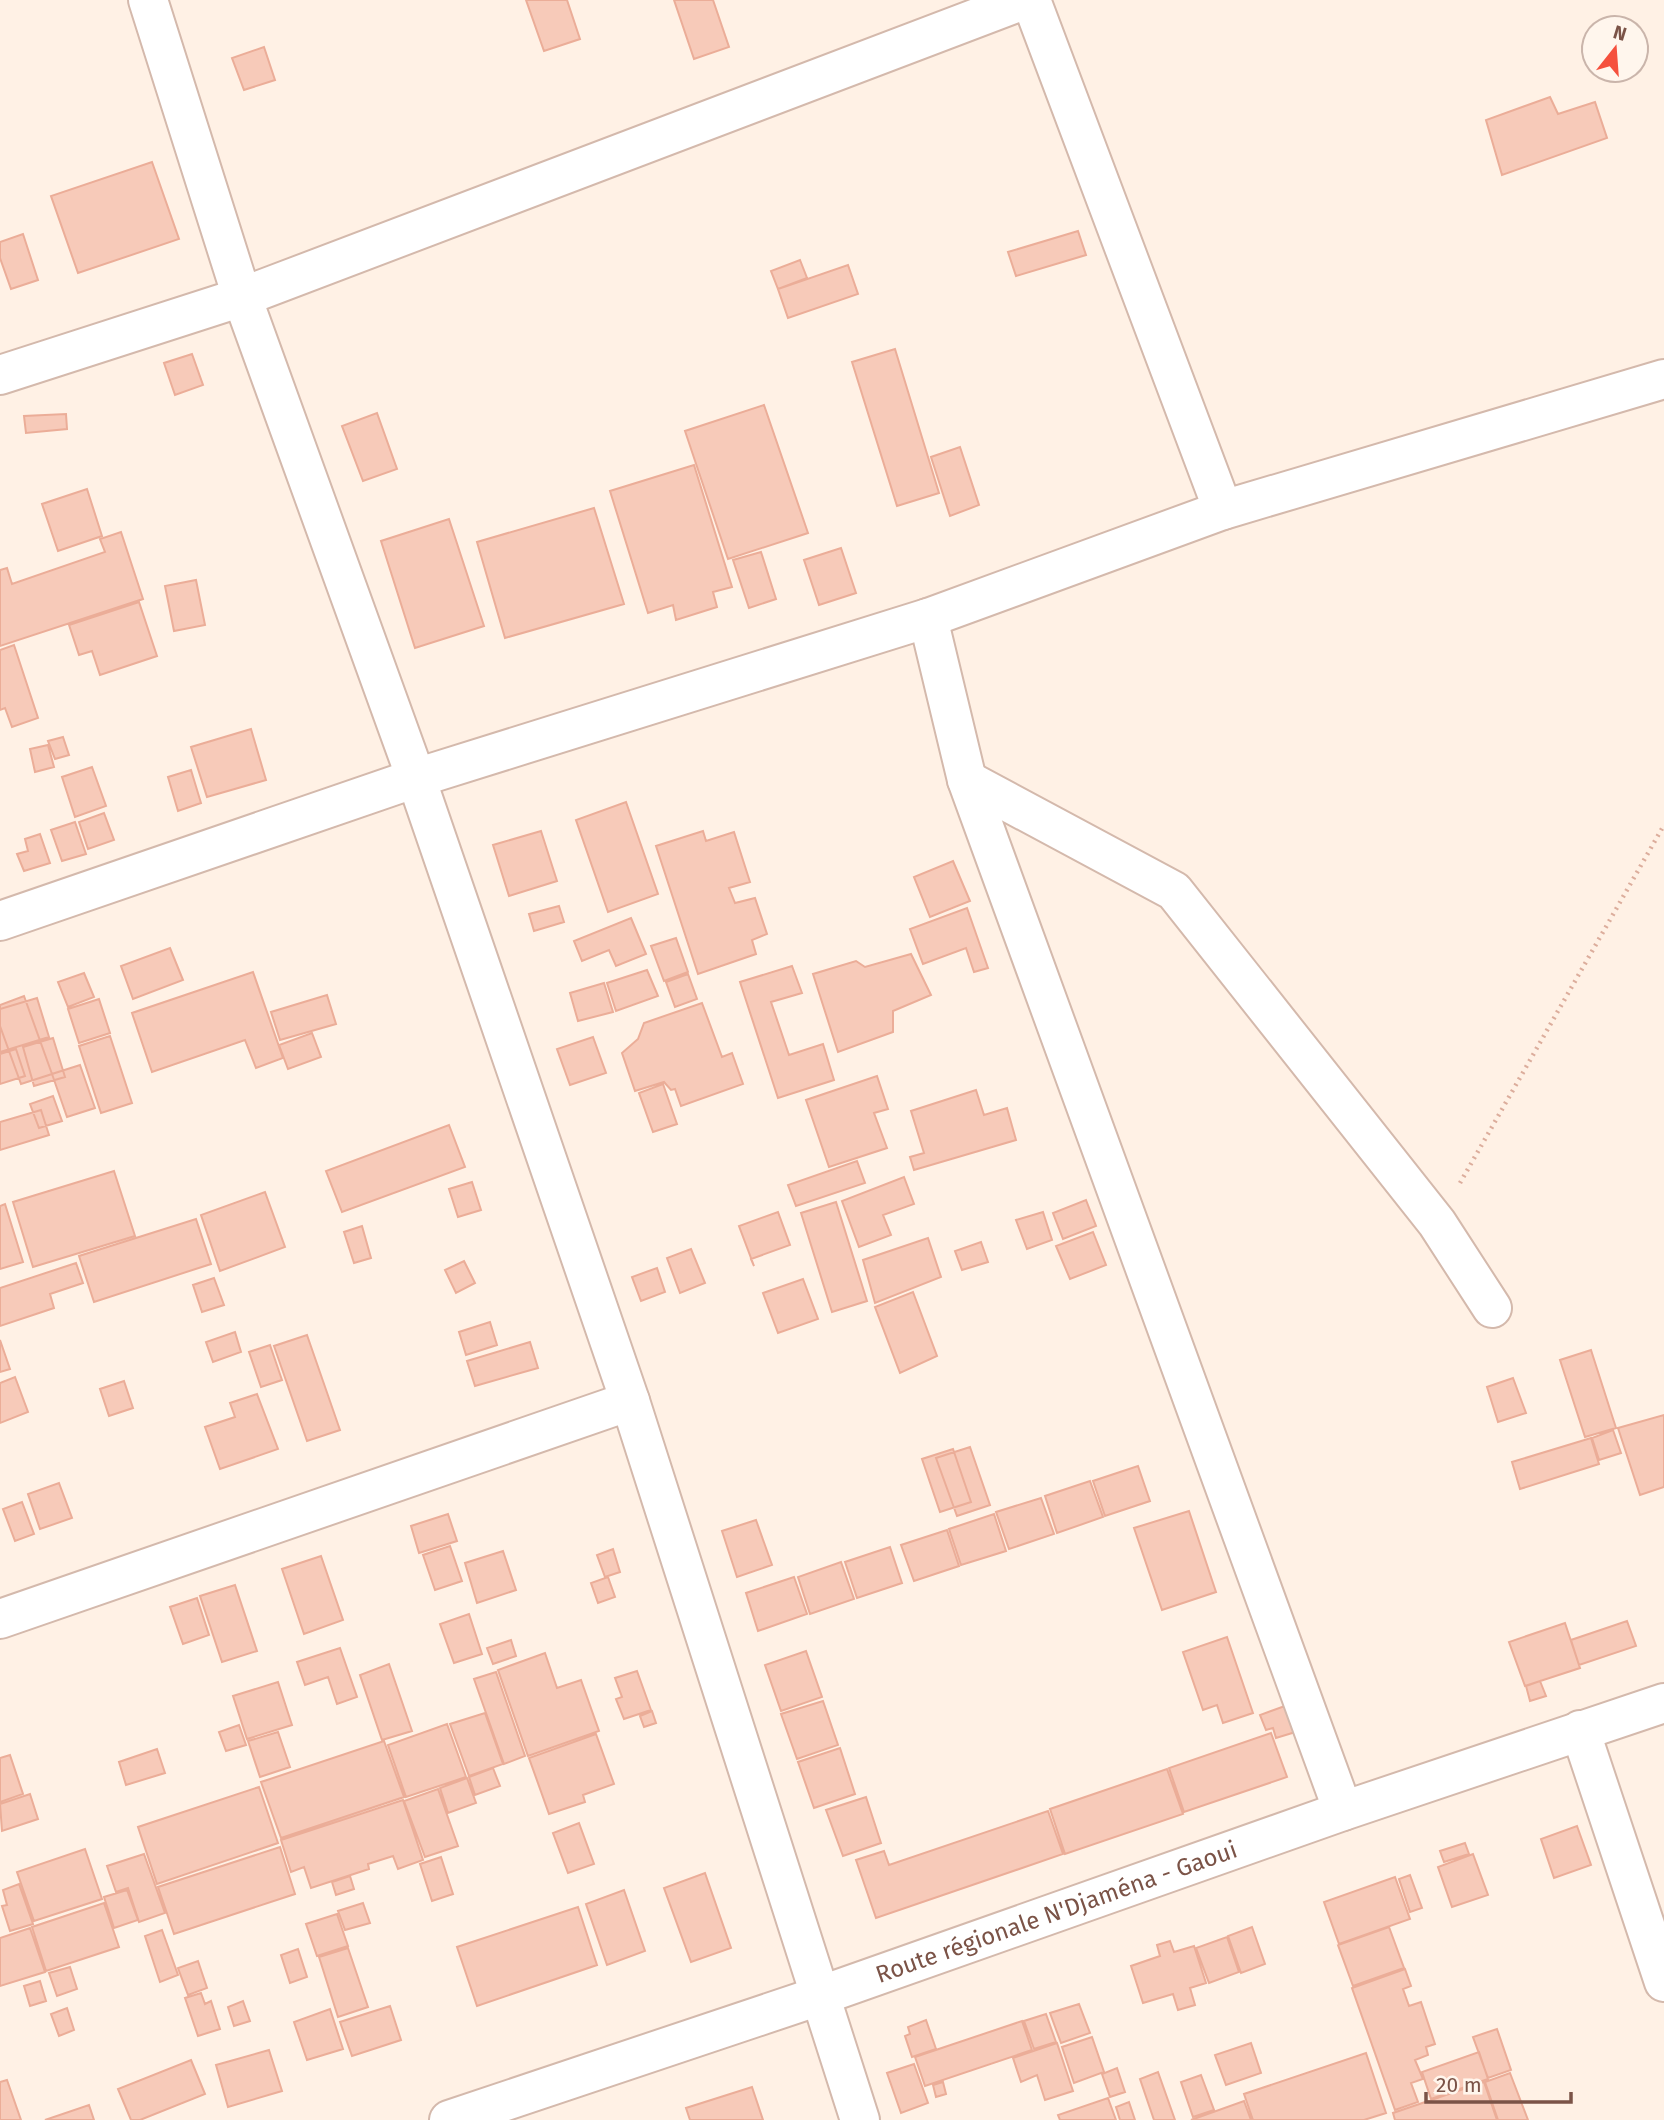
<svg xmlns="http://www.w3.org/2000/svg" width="1664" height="2120" font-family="'Fira Sans',sans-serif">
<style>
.building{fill:#f7cab9;stroke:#ebad98;stroke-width:2}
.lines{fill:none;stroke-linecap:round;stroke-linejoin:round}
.minor-casing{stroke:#d4b9ac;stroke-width:42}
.path{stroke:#dcad9c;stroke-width:4.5;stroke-dasharray:2 5;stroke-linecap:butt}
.minor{stroke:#fff;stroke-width:38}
.labels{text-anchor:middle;stroke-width:6;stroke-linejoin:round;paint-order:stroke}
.street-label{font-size:24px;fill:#7b5347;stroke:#fff6ed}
</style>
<rect width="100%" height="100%" fill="#fff1e5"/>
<!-- building -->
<path class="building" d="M526 0H567L580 39 544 51Z
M674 0H713L729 47 694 59Z
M264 47 275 80 244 90 232 58Z
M1550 97 1558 114 1595 102 1607 138 1502 175 1486 120Z
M152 162 179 239 78 273 51 196Z
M1078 231 1086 255 1016 276 1008 252Z
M23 234 38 280 11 289 0 258V242Z
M800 260 807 278 778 289 771 271Z
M848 265 858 294 788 318 778 289Z
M895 349 939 493 897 506 852 362Z
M192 354 203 385 175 395 164 363Z
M764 405 808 533 728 559 685 431Z
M377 413 397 469 363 481 342 426Z
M66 414 67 429 26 433 24 416Z
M960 447 979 505 950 516 931 457Z
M694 465 732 587 713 592 717 607 676 620 673 605 648 613 610 491Z
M87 489 102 536 58 551 42 504Z
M594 508 624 604 505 638 477 542Z
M449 519 484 626 415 648 381 541Z
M121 532 143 599 0 646V570L7 568 12 584 105 552 100 539Z
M841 548 856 593 819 605 804 560Z
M761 552 776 599 749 608 733 560Z
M196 580 205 625 174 631 165 586Z
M139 602 157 656 100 675 92 651 79 655 69 625Z
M14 645 38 718 12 727 5 708 0 710V650Z
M251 729 266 780 207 797 191 747Z
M63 737 69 755 55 759 48 741Z
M48 745 54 767 35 772 30 749Z
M92 767 106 806 75 817 62 777Z
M191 770 201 803 178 811 168 777Z
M626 802 658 894 608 912 576 820Z
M104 813 114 840 88 849 79 822Z
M75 822 86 854 62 861 51 830Z
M541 831 557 881 509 896 493 845Z
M703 831 706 841 734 832 750 882 729 888 735 903 755 898 767 934 752 940 756 954 698 974 656 846Z
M40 834 50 863 24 871 17 854 28 851 25 839Z
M953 861 970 901 930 917 914 877Z
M559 906 564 922 534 931 529 914Z
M967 908 988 968 974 972 966 948 923 964 910 929Z
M631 918 646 954 616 966 609 950 582 961 574 941Z
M676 938 688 972 664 981 651 946Z
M170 948 183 980 133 999 121 966Z
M911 954 931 995 893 1011V1032L838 1052 813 974 856 961 865 967Z
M792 966 802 993 771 1002 789 1055 823 1044 834 1080 778 1098 740 982Z
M647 970 658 996 616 1011 607 983Z
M253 972 283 1058 256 1068 245 1040 152 1072 132 1013Z
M84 973 94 997 68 1007 58 982Z
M688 974 697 999 675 1007 666 982Z
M604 983 613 1012 578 1021 570 993Z
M327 995 336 1024 280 1040 271 1012Z
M24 996 52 1074 21 1084 0 1026V1005Z
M37 998 49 1037 0 1052V1009Z
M99 999 110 1033 79 1043 68 1009Z
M702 1003 722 1057 732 1053 743 1084 681 1106 675 1089 671 1090 664 1082 635 1091 622 1053 638 1039 644 1023Z
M312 1033 321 1057 288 1069 279 1045Z
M110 1036 132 1103 101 1113 79 1046Z
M593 1037 606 1073 570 1085 557 1049Z
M53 1038 65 1077 34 1086 23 1047Z
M16 1049 25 1076 0 1084V1054Z
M80 1065 95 1108 67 1117 52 1074Z
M877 1076 888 1109 874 1113 887 1148 829 1167 806 1100Z
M663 1084 677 1124 653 1132 639 1093Z
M976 1090 984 1115 1007 1108 1016 1140 914 1170 910 1157 924 1153 911 1111Z
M53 1096 62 1121 39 1128 30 1104Z
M41 1110 49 1135 0 1150V1122Z
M449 1125 465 1167 342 1212 326 1171Z
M857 1161 865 1183 796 1206 788 1185Z
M114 1171 135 1236 33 1267 13 1202Z
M904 1177 914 1204 883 1215 891 1235 859 1247 842 1201Z
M472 1182 481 1210 458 1217 449 1189Z
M265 1192 285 1247 220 1271 201 1215Z
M1086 1200 1096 1226 1063 1239 1053 1213Z
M836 1202 867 1301 832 1312 801 1213Z
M5 1204 23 1262 0 1269V1206Z
M778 1212 790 1245 751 1259 754 1266 739 1226Z
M1043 1212 1052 1240 1027 1249 1016 1220Z
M196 1219 211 1264 94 1302 79 1256Z
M362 1226 371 1258 354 1263 344 1232Z
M1093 1232 1106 1265 1070 1279 1056 1246Z
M928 1238 941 1277 875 1303 863 1260Z
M981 1242 988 1262 962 1270 955 1251Z
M691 1249 705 1283 680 1293 667 1258Z
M464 1261 475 1283 456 1293 445 1270Z
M76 1263 83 1283 50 1294 54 1308 0 1326V1288Z
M657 1268 665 1292 641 1301 632 1277Z
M214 1278 224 1305 202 1312 193 1285Z
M803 1279 818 1319 778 1333 763 1293Z
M913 1292 937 1356 900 1373 875 1307Z
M490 1322 497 1345 466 1355 459 1332Z
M235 1332 241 1352 213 1362 206 1342Z
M307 1335 340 1430 307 1441 274 1346Z
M0 1340 10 1369 0 1372Z
M530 1342 538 1368 475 1386 467 1361Z
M270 1345 282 1380 261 1387 249 1352Z
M1591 1350 1616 1428 1585 1437 1560 1360Z
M15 1377 28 1412 0 1423V1383Z
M1513 1378 1526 1413 1498 1422 1487 1387Z
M124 1381 133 1408 109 1416 100 1389Z
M257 1394 278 1449 220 1469 205 1427 235 1417 230 1403Z
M1664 1415V1487L1640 1495 1618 1428Z
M1613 1430 1621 1453 1599 1460 1592 1438Z
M1591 1438 1599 1464 1520 1489 1512 1462Z
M970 1447 990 1505 957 1516 936 1458Z
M953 1449 971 1502 940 1512 922 1459Z
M1138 1466 1150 1501 1105 1516 1093 1481Z
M1090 1481 1103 1517 1057 1533 1045 1496Z
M59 1483 72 1518 40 1529 28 1494Z
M1041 1498 1054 1534 1009 1549 996 1512Z
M22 1502 34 1534 15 1541 3 1509Z
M1189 1511 1216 1592 1162 1610 1134 1528Z
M448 1514 457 1541 419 1553 411 1526Z
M994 1514 1006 1551 961 1565 949 1529Z
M756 1520 772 1565 737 1577 722 1531Z
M947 1530 959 1566 914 1581 901 1545Z
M450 1546 462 1581 435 1590 423 1555Z
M890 1547 902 1583 857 1598 845 1562Z
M613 1549 620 1572 605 1577 597 1555Z
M503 1551 516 1590 477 1603 465 1563Z
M321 1556 343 1620 304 1634 282 1569Z
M841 1562 854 1599 810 1614 798 1577Z
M608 1577 615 1597 598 1603 591 1583Z
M794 1577 807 1614 758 1631 746 1593Z
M235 1585 257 1651 222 1662 200 1596Z
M197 1598 209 1635 183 1644 170 1607Z
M469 1614 482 1654 454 1663 440 1624Z
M1627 1621 1636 1646 1579 1665 1571 1640Z
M1565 1623 1580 1668 1525 1686 1509 1642Z
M1227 1637 1253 1713 1223 1723 1217 1705 1203 1710 1183 1652Z
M511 1640 516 1656 493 1664 487 1648Z
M340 1648 357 1697 337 1704 328 1677 305 1685 297 1662Z
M806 1651 822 1697 781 1711 765 1665Z
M545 1653 557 1688 581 1680 599 1731 528 1756 498 1670Z
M389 1664 412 1731 382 1740 360 1675Z
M637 1671 651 1710 624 1719 616 1699 622 1697 615 1678Z
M496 1672 525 1756 504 1764 474 1679Z
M1540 1681 1546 1696 1530 1701 1526 1686Z
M278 1682 292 1725 247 1739 233 1696Z
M823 1701 838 1745 797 1759 781 1714Z
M1293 1703 1302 1730 1276 1738 1273 1728 1266 1730 1260 1715Z
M652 1711 656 1723 644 1727 640 1716Z
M485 1713 503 1764 469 1776 450 1724Z
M447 1724 466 1777 406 1797 388 1745Z
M239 1725 246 1745 226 1751 219 1732Z
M278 1732 290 1767 260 1777 248 1741Z
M1271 1733 1287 1777 1184 1812 1169 1768Z
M596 1734 614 1784 583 1795 585 1802 549 1814 529 1758Z
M384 1741 404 1797 281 1838 261 1782Z
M840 1748 855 1794 814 1808 798 1762Z
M157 1749 165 1773 126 1785 119 1762Z
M10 1755 23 1794 0 1802V1758Z
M493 1768 500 1786 475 1795 469 1777Z
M1167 1769 1183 1814 1065 1854 1050 1809Z
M467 1778 476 1803 448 1813 440 1788Z
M259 1787 278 1843 157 1884 138 1827Z
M438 1789 458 1846 425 1857 404 1801Z
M30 1794 38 1819 2 1831 0 1804Z
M866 1797 881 1843 843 1856 826 1810Z
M403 1800 423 1860 398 1869 393 1856 368 1864 369 1869 311 1888 304 1867 291 1872 281 1840Z
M1048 1811 1063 1854 876 1918 856 1860 884 1851 889 1865Z
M579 1823 594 1864 568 1873 553 1833Z
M1577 1826 1591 1865 1554 1878 1541 1839Z
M1465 1843 1469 1854 1444 1862 1440 1851Z
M280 1847 295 1894 174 1934 158 1887Z
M85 1849 102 1899 34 1921 17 1872Z
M144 1854 165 1913 139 1922 128 1888 116 1892 107 1866Z
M1473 1854 1488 1895 1452 1907 1438 1867Z
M441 1857 453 1894 432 1901 420 1864Z
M705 1873 731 1948 691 1962 664 1888Z
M1410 1875 1422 1908 1410 1912 1399 1879Z
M350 1876 354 1889 336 1895 332 1882Z
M1395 1877 1410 1919 1339 1944 1324 1902Z
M19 1884 33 1924 10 1931 2 1906 7 1905 3 1890Z
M127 1890 138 1920 114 1928 104 1897Z
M624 1890 645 1951 607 1965 586 1904Z
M104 1903 119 1947 46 1971 32 1927Z
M363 1903 370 1923 345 1930 338 1911Z
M578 1907 597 1965 477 2006 457 1947Z
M337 1914 348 1946 317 1956 306 1924Z
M1252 1927 1265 1964 1241 1973 1228 1936Z
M1389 1927 1404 1968 1353 1986 1338 1945Z
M30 1928 45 1972 0 1986V1938Z
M162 1930 178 1975 160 1982 145 1936Z
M1227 1937 1239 1972 1209 1983 1196 1948Z
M1170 1941 1174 1952 1194 1946 1206 1983 1190 1988 1195 2005 1178 2010 1173 1994 1143 2003 1131 1966 1160 1956 1157 1945Z
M348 1948 368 2007 338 2017 319 1957Z
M298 1949 307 1977 290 1983 281 1955Z
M198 1961 207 1988 188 1995 178 1968Z
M70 1967 77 1989 57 1996 49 1973Z
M1405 1969 1411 1986 1403 1989 1409 2006 1421 2002 1435 2044 1426 2047 1428 2055 1415 2060 1423 2079 1411 2083 1418 2102 1395 2110 1352 1988Z
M40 1981 46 2001 30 2006 24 1986Z
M201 1993 205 2004 211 2001 220 2029 198 2036 185 1998Z
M243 2001 250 2021 234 2026 228 2007Z
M1079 2004 1090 2033 1061 2043 1050 2013Z
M390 2006 401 2040 352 2056 340 2022Z
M67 2008 74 2030 59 2036 51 2014Z
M330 2009 343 2049 307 2060 294 2022Z
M1046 2014 1056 2042 1034 2049 1024 2021Z
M926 2020 936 2049 912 2057 905 2036 910 2034 908 2027Z
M1022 2021 1032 2050 925 2086 915 2057Z
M1497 2029 1511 2070 1488 2078 1473 2037Z
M1092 2037 1104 2072 1074 2083 1062 2047Z
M1057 2043 1073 2091 1045 2100 1037 2075 1021 2082 1013 2058Z
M1251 2043 1261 2073 1226 2085 1215 2055Z
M269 2050 282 2091 228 2107 216 2065Z
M1479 2052 1488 2079 1431 2099 1422 2072Z
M1366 2053 1386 2113 1364 2120H1253L1244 2094Z
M191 2060 205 2094 140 2120H131L118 2089Z
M914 2064 928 2103 901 2113 887 2073Z
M1117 2068 1125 2092 1110 2097 1102 2074Z
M1158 2072 1175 2120H1154L1140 2079Z
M1510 2073 1528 2120H1498L1485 2082Z
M1201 2075 1214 2110 1193 2117 1181 2082Z
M7 2080 21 2120H0V2082Z
M943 2082 946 2094 936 2097 933 2085Z
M1484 2082 1497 2120H1395L1393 2113Z
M752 2087 763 2120H690L686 2108Z
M1108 2098 1116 2120H1060L1058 2115Z
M1244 2101 1251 2120H1191Z
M1129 2102 1135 2120H1120L1116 2107Z
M89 2105 94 2120H45Z"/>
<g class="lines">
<!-- minor casing -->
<g class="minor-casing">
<g id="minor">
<path d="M148 0 242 297 416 778 630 1401 860 2120"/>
<path d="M1031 0 1223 510"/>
<path d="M0 375 242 297 1024 0"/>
<path d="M928 618 967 780 1343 1811"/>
<path d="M967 780 1174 891 1437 1223 1492 1308"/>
<path d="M0 921 416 778 928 618 1223 510 1664 379"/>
<path d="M0 1619 630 1401"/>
<path d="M1580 1730 1664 1982"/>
<path id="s1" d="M449 2120 822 1995 1343 1811 1664 1703"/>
</g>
</g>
<!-- path -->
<path class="path" d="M1460 1183 1664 825"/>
<!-- minor -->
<use href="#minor" class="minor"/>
</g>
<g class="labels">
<!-- street labels -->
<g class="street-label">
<text dy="8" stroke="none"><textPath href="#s1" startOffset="642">Route régionale N'Djaména - Gaoui</textPath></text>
</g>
</g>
<!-- north arrow -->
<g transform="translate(1615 49) rotate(17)"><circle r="33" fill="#fff6ed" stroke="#cab5ab" stroke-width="2"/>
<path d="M0-5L12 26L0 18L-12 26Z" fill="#f5503d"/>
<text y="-10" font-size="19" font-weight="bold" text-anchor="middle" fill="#7b5347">N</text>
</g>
<!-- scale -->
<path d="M1426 2092v10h145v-10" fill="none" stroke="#7b5347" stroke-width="3.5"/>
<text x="1436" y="2092" font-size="21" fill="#7b5347" stroke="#fff6ed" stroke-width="5" paint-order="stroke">20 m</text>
</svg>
